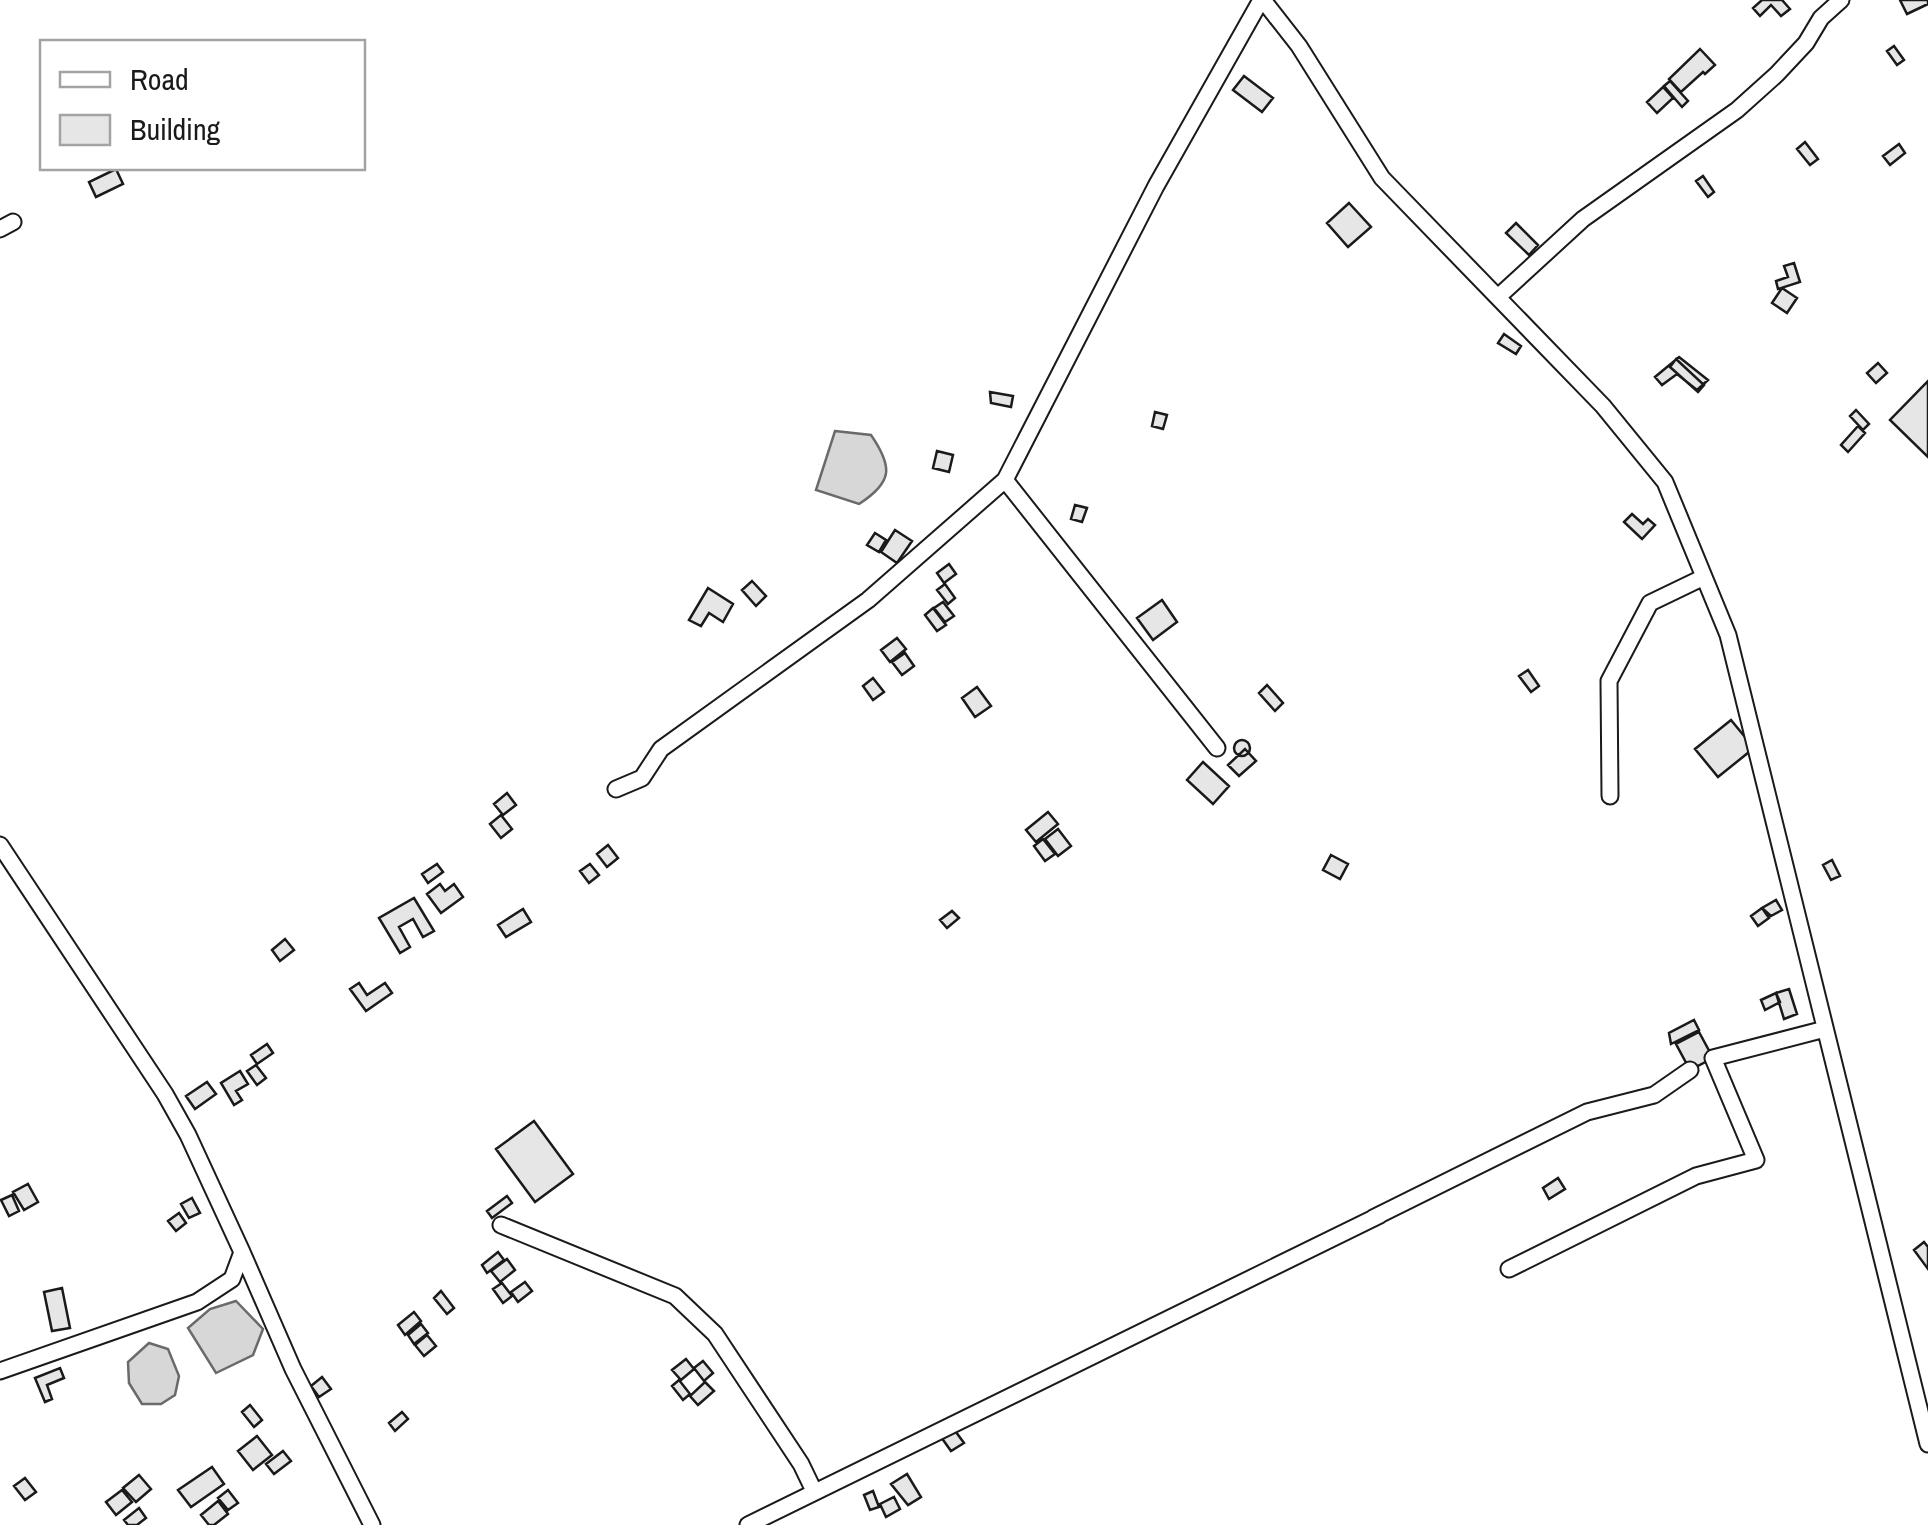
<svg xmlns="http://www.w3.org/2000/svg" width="1928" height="1525" font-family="'Archivo Narrow',sans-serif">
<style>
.water{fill:#d7d7d7;stroke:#6a6a6a;stroke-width:2.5}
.building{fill:#e6e6e6;stroke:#1a1a1a;stroke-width:2.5}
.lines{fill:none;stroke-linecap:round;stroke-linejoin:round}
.minor-casing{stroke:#1a1a1a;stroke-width:19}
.minor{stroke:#fff;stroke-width:15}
</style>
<rect width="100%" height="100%" fill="#fff"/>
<!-- water -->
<path class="water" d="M835 431 871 435C893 467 893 482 859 504L816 490Z
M236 1301 263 1329 253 1355 216 1373 188 1328 210 1309Z
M149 1343 168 1349 179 1376 175 1395 161 1404H142L129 1383 128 1362Z"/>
<!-- building -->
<path class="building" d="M1762 0H1782L1790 9 1781 16 1771 5 1760 16 1753 8Z
M1900 0H1928V4L1907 14Z
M1894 46 1904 60 1897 65 1887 51Z
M1700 49 1715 65 1705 74 1703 72 1681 92 1669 79Z
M1244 76 1273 98 1262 112 1233 90Z
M1670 81 1688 101 1682 107 1664 86Z
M1663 87 1673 98 1657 113 1647 102Z
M1805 142 1818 159 1810 165 1797 149Z
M1899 144 1905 153 1890 165 1883 156Z
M116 169 123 184 96 197 89 182Z
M1703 176 1714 192 1708 197 1696 181Z
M1349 203 1371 227 1348 247 1327 223Z
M1516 223 1538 245 1529 255 1506 233Z
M1794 263 1800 282 1778 289 1776 281 1788 277 1784 266Z
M1782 288 1797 298 1787 313 1772 303Z
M1504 334 1521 346 1516 354 1498 343Z
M1679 357 1708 380 1697 390 1677 374 1662 385 1655 377Z
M1676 359 1704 385 1698 392 1670 367Z
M1878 363 1887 373 1876 383 1867 373Z
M1928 381V457L1890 420Z
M990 392 1013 396 1011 407 991 403Z
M1856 410 1869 424 1863 430 1850 416Z
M1155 412 1167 415 1163 429 1152 426Z
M1858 426 1865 433 1848 452 1841 445Z
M937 451 953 455 949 472 933 468Z
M1075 505 1087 508 1082 522 1071 519Z
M1632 514 1643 524 1648 519 1655 525 1642 539 1624 522Z
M895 530 912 541 897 563 881 552Z
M875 533 886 540 879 552 867 545Z
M949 564 956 574 944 583 937 573Z
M752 581 766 596 756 606 742 590Z
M945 584 955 598 948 604 937 590Z
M708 588 733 604 723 622 709 613 701 626 689 620Z
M1162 600 1177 622 1153 640 1137 618Z
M943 602 954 616 945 622 934 608Z
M933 608 946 625 937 631 925 615Z
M897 638 906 649 890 662 881 650Z
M905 653 914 666 902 675 892 662Z
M1528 670 1539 686 1531 692 1519 676Z
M873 678 884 692 873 700 863 686Z
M1267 685 1283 703 1275 711 1259 693Z
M977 687 991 706 975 717 962 698Z
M1731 720 1754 748 1718 777 1695 749Z
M1234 748a8 8 0 1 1 16 0a8 8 0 1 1-16 0Z
M1245 749 1256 761 1239 776 1228 765Z
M1203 762 1229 786 1213 804 1187 780Z
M507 793 516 805 503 815 494 804Z
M1048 812 1058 824 1036 842 1026 830Z
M501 815 512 829 501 838 490 824Z
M1058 829 1071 846 1058 856 1045 839Z
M1043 839 1055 854 1045 861 1034 846Z
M608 845 618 858 607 867 597 854Z
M1331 855 1348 864 1340 879 1323 870Z
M1832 860 1840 876 1831 880 1823 865Z
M437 864 443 872 428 883 422 874Z
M590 864 599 875 589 883 580 871Z
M440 884 445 891 454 884 463 897 441 913 427 894Z
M414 898 434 931 423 937 413 919 399 927 410 947 400 953 379 918Z
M1776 900 1782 910 1771 916 1762 908Z
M1762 908 1769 918 1758 926 1751 916Z
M523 909 531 922 506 937 498 925Z
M952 911 959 918 947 928 940 920Z
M285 939 294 950 280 961 272 950Z
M359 983 367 995 385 983 392 993 366 1011 350 989Z
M1789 989 1797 1014 1784 1019 1776 993Z
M1776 993 1780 1002 1765 1010 1761 1000Z
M1694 1020 1699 1030 1671 1044 1669 1033Z
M1699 1032 1713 1058 1690 1070 1676 1044Z
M267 1044 273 1053 257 1064 251 1055Z
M256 1065 266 1078 257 1085 247 1071Z
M240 1071 248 1084 236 1091 242 1100 234 1105 221 1083Z
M207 1082 216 1094 195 1109 186 1096Z
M534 1121 573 1174 535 1202 496 1149Z
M1558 1178 1565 1189 1549 1199 1543 1188Z
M28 1184 38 1202 24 1210 13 1192Z
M12 1195 19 1211 9 1216 1 1200Z
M507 1196 512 1203 492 1218 487 1211Z
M192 1198 200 1213 189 1218 181 1204Z
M179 1213 186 1223 176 1231 168 1221Z
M1924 1242 1928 1247V1269L1914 1250Z
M498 1252 504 1260 487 1273 482 1265Z
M507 1259 515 1270 500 1282 491 1271Z
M525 1282 532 1291 518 1302 511 1292Z
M502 1283 512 1296 503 1303 493 1289Z
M62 1288 70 1328 52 1331 44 1292Z
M441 1291 454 1308 447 1314 434 1298Z
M414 1312 421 1321 405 1335 398 1325Z
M421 1324 428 1333 414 1344 408 1335Z
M427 1335 436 1346 424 1356 415 1345Z
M686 1359 694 1369 681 1380 672 1370Z
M703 1361 713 1373 704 1381 694 1368Z
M60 1368 64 1378 47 1385 52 1399 45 1402 35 1378Z
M322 1377 331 1389 319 1397 311 1386Z
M679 1380 690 1394 683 1400 672 1386Z
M705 1382 714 1391 698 1405 690 1396Z
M250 1405 262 1420 254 1427 242 1412Z
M402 1412 408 1419 395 1431 389 1423Z
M953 1428 964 1443 951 1451 941 1437Z
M257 1436 272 1455 253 1470 238 1451Z
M283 1451 291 1461 274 1474 266 1464Z
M212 1467 224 1484 191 1507 178 1490Z
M907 1474 921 1497 908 1505 891 1484Z
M139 1475 151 1489 136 1502 123 1488Z
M25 1478 36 1492 25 1500 14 1486Z
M122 1490 132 1502 116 1515 106 1502Z
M228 1490 238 1503 228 1510 218 1498Z
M873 1491 879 1507 870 1510 864 1495Z
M894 1497 900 1509 886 1517 880 1504Z
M218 1501 228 1514 214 1525H209L201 1515Z
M139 1508 146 1518 137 1525H128L124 1520Z"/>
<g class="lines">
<!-- minor casing -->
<g class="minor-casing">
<path id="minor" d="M1263 0 1299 46 1382 178 1603 406 1665 482 1728 635 1928 1444
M0 229 13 222
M1498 297 1583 219 1737 110 1777 74 1806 43 1821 18 1841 0
M1217 748 1005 480 1156 186 1261 0
M616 789 642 778 661 749 868 600 1005 480
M1610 796 1609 681 1650 603 1704 577
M0 845 165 1094 188 1135 242 1252 232 1279 197 1302 0 1371
M1373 1218 1587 1112 1654 1095 1690 1070
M501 1225 675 1296 715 1334 801 1464 814 1491
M242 1252 293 1369 372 1525
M1509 1269 1696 1176 1756 1160 1713 1058 1825 1029
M748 1525 1380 1215"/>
</g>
<!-- minor -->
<use href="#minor" class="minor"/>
</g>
<!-- legend -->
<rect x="40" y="40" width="325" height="130" fill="#ffffff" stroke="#a3a3a3" stroke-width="2.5"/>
<rect x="60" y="72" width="50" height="15" fill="#ffffff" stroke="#a3a3a3" stroke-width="2.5"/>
<text x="130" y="90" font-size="30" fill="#1a1a1a">Road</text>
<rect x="60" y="115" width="50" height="30" fill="#e6e6e6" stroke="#a3a3a3" stroke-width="2.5"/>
<text x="130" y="140" font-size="30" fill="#1a1a1a">Building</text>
</svg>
